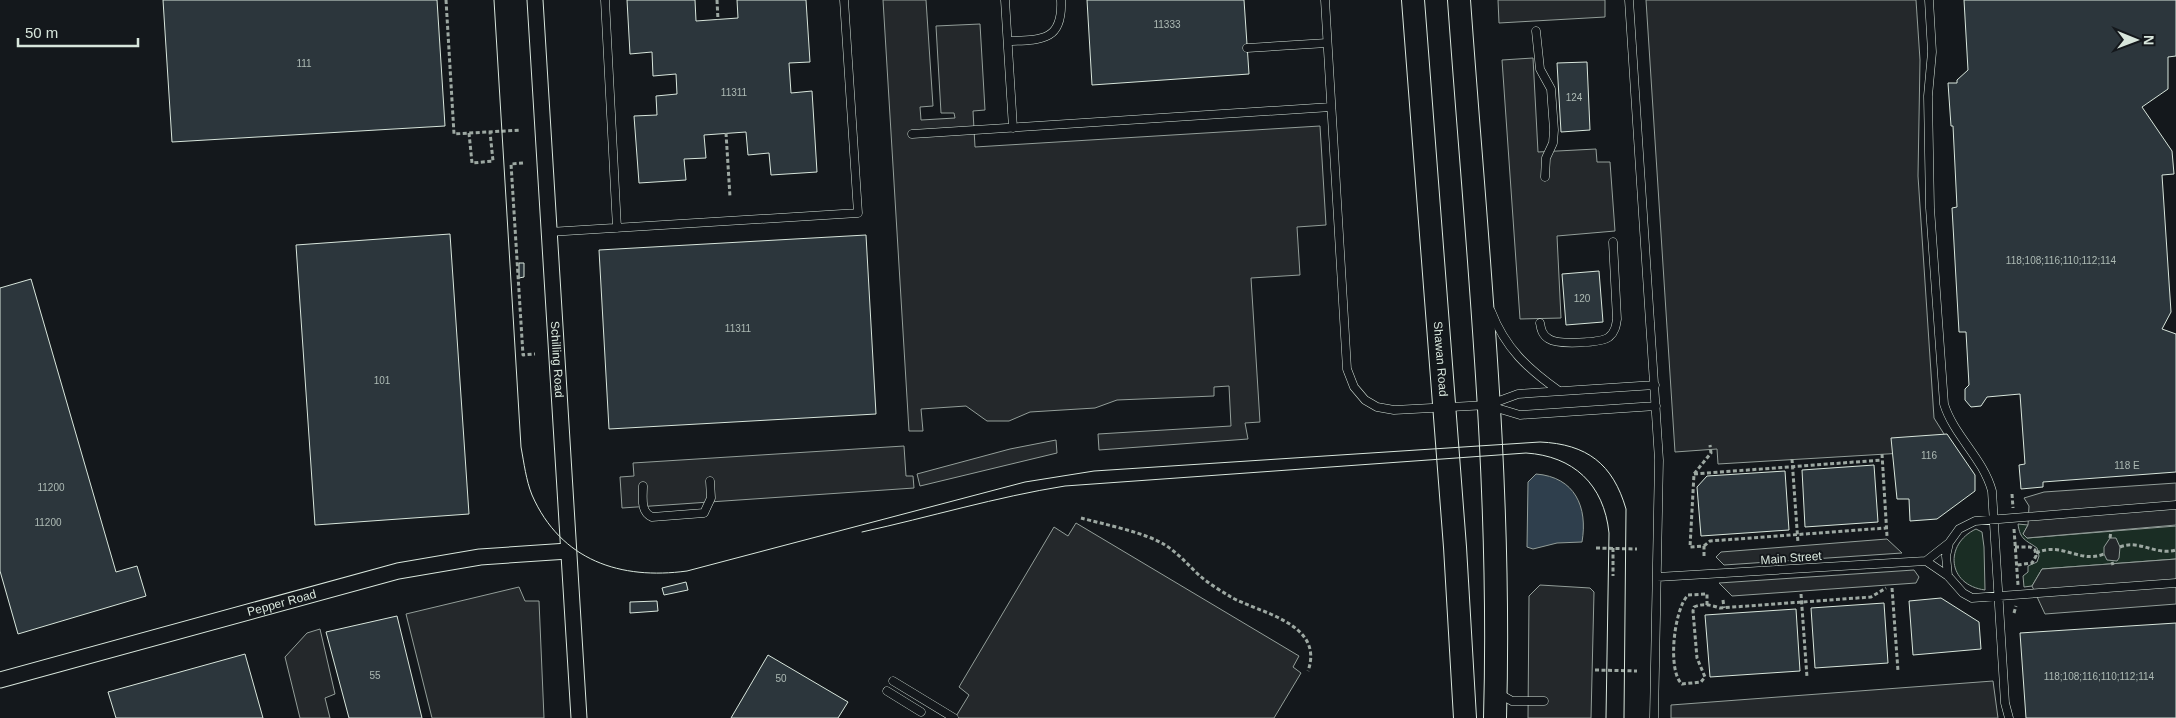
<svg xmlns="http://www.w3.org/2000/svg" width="2176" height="718" font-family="Helvetica,sans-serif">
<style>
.green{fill:#1a2d24;stroke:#939e99}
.parking{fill:#24282b;stroke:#939e99}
.water{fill:#2f3f4d;stroke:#939e99}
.building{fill:#2c363c;stroke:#d8e6dc}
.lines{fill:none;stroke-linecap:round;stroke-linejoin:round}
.service-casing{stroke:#d8e6dc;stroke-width:9}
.minor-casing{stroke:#d8e6dc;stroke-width:17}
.primary-casing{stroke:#d8e6dc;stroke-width:24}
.path{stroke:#9da8a2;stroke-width:3;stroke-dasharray:4 2.5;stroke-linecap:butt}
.service{stroke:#14181c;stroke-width:8}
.minor{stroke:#14181c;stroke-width:15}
.primary{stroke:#14181c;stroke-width:22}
.tram{stroke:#d8e6dc;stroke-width:1}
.labels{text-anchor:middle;stroke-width:4;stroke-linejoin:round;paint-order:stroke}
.number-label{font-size:10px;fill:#adbab4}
.street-label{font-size:12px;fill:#d8e6dc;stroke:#14181c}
</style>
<rect width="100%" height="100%" fill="#14181c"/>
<!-- green -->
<path class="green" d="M2018 524 2028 525 2023 534 2027 538 2176 526V559L2042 569 2032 586 2024 587 2023 576 2028 572V566L2037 562 2039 556 2037 548C2026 540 2020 540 2018 524Z
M1976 529 1982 532 1984 547 1985 590C1947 585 1944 544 1976 529Z"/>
<!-- parking -->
<path class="parking" d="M883 0H926L933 106 920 107 921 120 955 118 954 113H941L936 26 980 24 985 110 973 111 975 147 1320 126 1326 225 1297 227 1300 275 1251 278 1260 422 1245 423 1248 439 1099 450 1098 434 1231 426 1229 386 1214 387V396L1117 400 1095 408 1030 412 1009 421H987L966 406 921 409 923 431H909Z
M1498 0H1605V17L1499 23Z
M1646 0H1916L1920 60 1918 176 1934 418 1954 450 1718 464 1717 449 1675 452Z
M1533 58 1538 152 1596 149 1597 162H1610L1615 231 1557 236 1561 318 1520 319 1502 60Z
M1056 440 1057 453 920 486 917 474 1010 449Z
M904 446 906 476H913L914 488 622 508 620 477 634 476 633 463Z
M2176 483V525L2027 538 2023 534 2028 525 2029 506 2024 498 2044 492Z
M1076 523 1299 656 1293 667 1301 673 1274 718H955L969 695 959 687 1054 527 1068 536Z
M2110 538H2116L2120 547 2119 558 2117 561 2107 560 2104 554V547Z
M1887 539 1902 553 1724 565 1716 557 1721 552Z
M2176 559V604L2045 614 2032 586 2042 569Z
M1914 570 1919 577 1916 583 1732 596 1719 583Z
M1540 585 1590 588 1594 592 1591 718H1528L1529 596Z
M519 587 525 601H539L544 718H432L406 614Z
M320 629 335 694 325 698 330 718H300L285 657 307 633Z
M1993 681 1998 718H1671V705Z"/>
<!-- water -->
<path class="water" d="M1536 474C1575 477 1588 507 1582 542L1557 543 1533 549 1527 547 1528 482Z"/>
<!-- building -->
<path class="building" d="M163 0H437L445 126 172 142Z
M627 0H695L696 21 738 18 737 0H806L810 62 789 63 791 93 812 91 817 172 771 175 769 153 748 155 746 132 704 135 706 158 684 159 686 180 639 183 634 116 657 115 656 96 677 94 676 74 653 76 652 52 630 54Z
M1087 0H1244L1249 74 1092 85Z
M1964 0H2176V56L2168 57V89L2142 107 2172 151 2174 174 2162 175 2171 312 2162 329 2176 334V472L2043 482V487L2021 489 2019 465 2025 464 2020 394 1987 397 1981 406 1971 407 1965 400V389L1969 385 1966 332H1959L1952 208 1957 207 1953 126H1951L1948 83H1957V80L1968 70Z
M1587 62 1590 130 1561 132 1557 63Z
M450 234 469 514 315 525 296 245Z
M866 235 876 414 609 429 599 250Z
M519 263H524V277L519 278Z
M1599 271 1603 322 1566 325 1562 274Z
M31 279 116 572 137 566 146 596 18 634 0 571V288Z
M1947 434 1975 475V491L1937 519 1910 521 1909 499H1897L1891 438Z
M1874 465 1878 522 1805 527 1802 470Z
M1785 471 1789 530 1701 536 1697 487 1707 476Z
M686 582 688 590 664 595 662 588Z
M1941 598 1979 622 1981 649 1913 655 1909 601Z
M657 601 658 611 630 613V602Z
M1884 603 1888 663 1815 668 1811 608Z
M1796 609 1800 671 1710 677 1705 615Z
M397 616 422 718H349L326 632Z
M2176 623V718H2026L2020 633Z
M245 654 263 718H116L108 692Z
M768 655 848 702 838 718H731Z"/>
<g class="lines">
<!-- service casing -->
<g class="service-casing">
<path id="service" d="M605 0 617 228
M1005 0 1013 128
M1325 0 1347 369 1354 387 1365 400 1377 407 1394 410 1488 405 1518 394 1655 385
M1629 0 1659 460 1654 718
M1929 0 1932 52 1928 96 1930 208 1944 404C1954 436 1983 458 1992 491L2005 703 2009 718
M1536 31 1540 69 1551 89 1554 130 1553 143 1546 158 1545 177
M1008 41C1042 40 1063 41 1061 0
M1247 48 1327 43
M912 134 1331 107
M549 232 858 213 844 0
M1491 311C1505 348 1528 369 1559 391
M1540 323C1541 329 1542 335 1549 339 1558 345 1601 343 1609 337 1615 332 1616 326 1617 319L1613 242
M1490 406 1520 415 1656 406
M643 486C643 497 640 512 652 517L704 513 711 498 710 481
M1926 561 1949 543 1959 529 1975 521 2176 505
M1926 561 1948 576 1963 593 1972 598 2176 583
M1948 576 1946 556 1949 543
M1657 577 1926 561
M893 681 954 718
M887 691 921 712
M1498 693 1512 701H1544"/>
</g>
<!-- minor casing -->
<g class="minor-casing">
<g id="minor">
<path id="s1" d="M535 0 579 718"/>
<path id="s2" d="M0 680 398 571 480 557 568 551"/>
</g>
</g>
<!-- primary casing -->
<g class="primary-casing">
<g id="primary">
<path id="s3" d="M1413 0 1455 547 1465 718"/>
<path d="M1459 0C1476 239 1502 479 1495 718"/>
</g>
</g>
<!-- path -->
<path class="path" d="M446 0 454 134 521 130
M717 0 718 20
M469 133 472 163 493 161 490 132
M726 133 730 197
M523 163 511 164 523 355 535 354
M1882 454 1887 536
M1792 459 1798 543
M1694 474 1882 460
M2012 494 2013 508
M1081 518C1103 524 1147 533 1165 545 1178 553 1188 565 1200 576 1208 583 1221 591 1231 597 1259 613 1325 623 1308 671
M2014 529 2018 585
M2110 538 2111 531
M1704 546 1710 541 1886 528
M2015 547H2030L2035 550 2036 556 2032 563 2017 565
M2120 547C2139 539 2156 556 2176 550
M1596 548 1637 549
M1613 548V576
M2036 553C2062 541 2079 564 2104 554
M1704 556V546L1690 547 1694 474 1711 453 1710 445
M2112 562 2113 565
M1892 588 1898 671
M1801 594 1807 677
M1723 600 1724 608
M1707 605V594L1688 595C1674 609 1667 671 1682 684L1701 682 1705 677 1697 658 1693 611 1694 607C1703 603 1711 605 1720 608L1871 597 1886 588
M2014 613 2016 606
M1595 670 1637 671"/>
<!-- service -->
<use href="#service" class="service"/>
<!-- minor -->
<use href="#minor" class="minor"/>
<!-- primary -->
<use href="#primary" class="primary"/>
<!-- tram -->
<path class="tram" d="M494 0 521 447C524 463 526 480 532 495 561 561 621 580 687 571L1025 482 1094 471 1540 442C1587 444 1613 464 1626 509L1624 718
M862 532C930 517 996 497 1065 486L1526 453C1573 456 1604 484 1609 533L1606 718"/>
</g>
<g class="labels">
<!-- number labels -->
<g class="number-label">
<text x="1167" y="28">11333</text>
<text x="304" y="67">111</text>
<text x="734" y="96">11311</text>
<text x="1574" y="101">124</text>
<text x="2061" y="264">118;108;116;110;112;114</text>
<text x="1582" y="302">120</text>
<text x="738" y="332">11311</text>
<text x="382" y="384">101</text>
<text x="1929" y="459">116</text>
<text x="2127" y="469">118 E</text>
<text x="51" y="491">11200</text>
<text x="48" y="526">11200</text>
<text x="375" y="679">55</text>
<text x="2099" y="680">118;108;116;110;112;114</text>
<text x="781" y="682">50</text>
</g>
<!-- street labels -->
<g class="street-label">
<text dy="4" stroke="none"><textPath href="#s1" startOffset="360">Schilling Road</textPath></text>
<text dy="4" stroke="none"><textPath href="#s3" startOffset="360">Shawan Road</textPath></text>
<text transform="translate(1791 558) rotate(-4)" y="4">Main Street</text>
<text dy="4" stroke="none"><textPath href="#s2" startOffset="292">Pepper Road</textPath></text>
</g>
</g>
<!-- north arrow -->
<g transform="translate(2136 40) rotate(91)" stroke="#14181c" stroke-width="4" paint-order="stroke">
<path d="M0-4L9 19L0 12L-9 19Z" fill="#d8e6dc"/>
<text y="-8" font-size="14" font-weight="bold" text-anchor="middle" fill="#d8e6dc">N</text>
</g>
<!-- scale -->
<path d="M18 38v8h120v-8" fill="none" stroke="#d8e6dc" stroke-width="2.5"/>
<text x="25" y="38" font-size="15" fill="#d8e6dc" stroke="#14181c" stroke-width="4" paint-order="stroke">50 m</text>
</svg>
